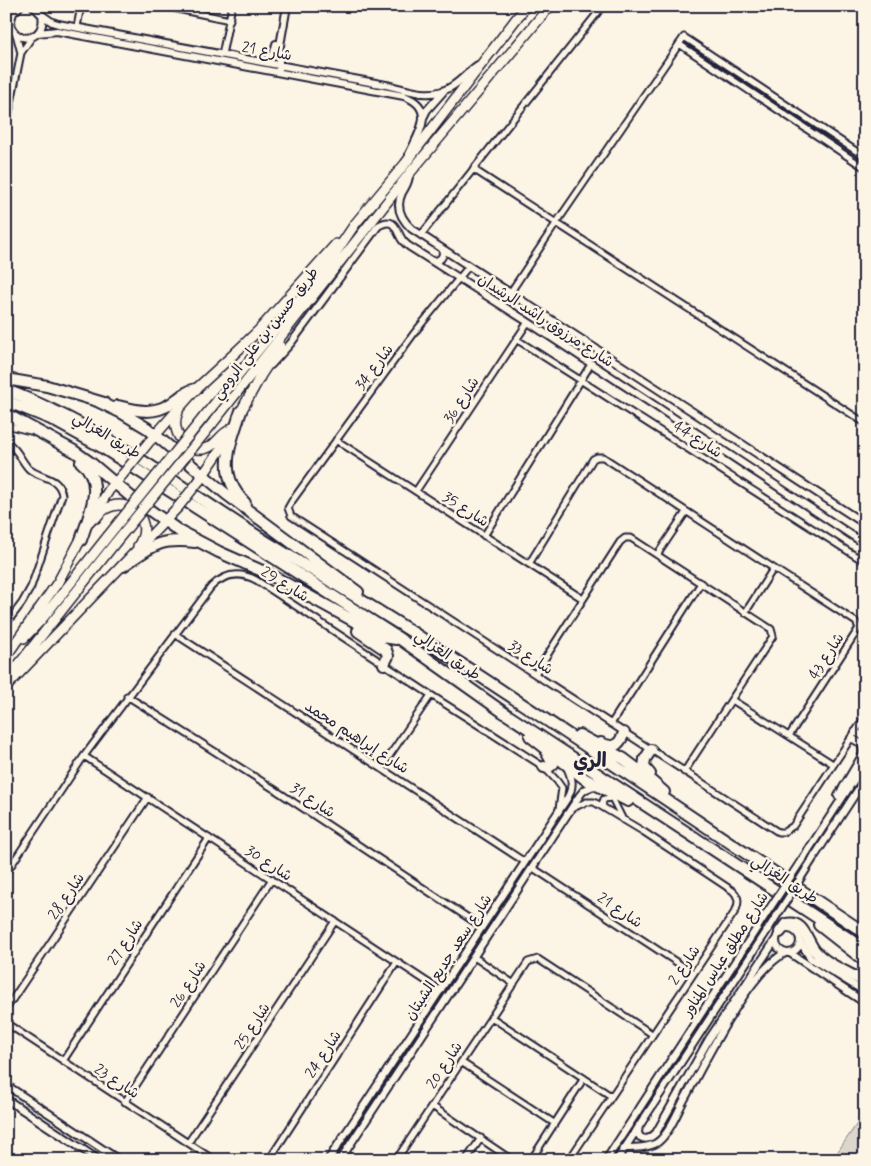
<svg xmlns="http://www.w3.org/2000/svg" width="871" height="1166" font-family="Mynerve,'Playpen Sans Arabic',sans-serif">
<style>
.green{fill:#dcd6cc;stroke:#7f7c84}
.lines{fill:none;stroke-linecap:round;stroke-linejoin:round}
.minor-casing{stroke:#22223b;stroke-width:9}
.tertiary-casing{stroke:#22223b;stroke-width:10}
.trunk-casing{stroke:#22223b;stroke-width:12}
.motorway-casing{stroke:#22223b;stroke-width:14}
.minor{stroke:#fcf5e5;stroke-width:5}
.tertiary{stroke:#fcf5e5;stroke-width:6}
.trunk{stroke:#fcf5e5;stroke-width:9}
.motorway{stroke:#fcf5e5;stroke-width:10}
.tertiary-bridge-casing{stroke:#22223b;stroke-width:10;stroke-linecap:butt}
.trunk-bridge-casing{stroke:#22223b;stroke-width:12;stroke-linecap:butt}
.tertiary-bridge{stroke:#fcf5e5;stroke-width:6}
.trunk-bridge{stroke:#fcf5e5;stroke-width:9}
.labels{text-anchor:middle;stroke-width:5;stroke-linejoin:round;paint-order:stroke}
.street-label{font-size:15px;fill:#22223b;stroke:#fcf5e5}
.district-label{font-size:20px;font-weight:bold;fill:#22223b;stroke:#fcf5e5}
</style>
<rect width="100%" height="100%" fill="#fcf5e5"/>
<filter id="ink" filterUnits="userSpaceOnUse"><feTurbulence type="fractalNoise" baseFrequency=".02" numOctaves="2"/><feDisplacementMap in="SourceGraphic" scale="10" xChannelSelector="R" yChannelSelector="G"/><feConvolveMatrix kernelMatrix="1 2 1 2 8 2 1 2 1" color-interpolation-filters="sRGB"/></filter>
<g filter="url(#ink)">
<!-- green -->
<path class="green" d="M865 1112V1160H832Z"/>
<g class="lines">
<!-- minor casing -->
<g class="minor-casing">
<path id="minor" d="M163 6 230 20
M77 27 81 6
M679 44 865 168
M21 53 32 37
M222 55 232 6
M6 128 21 53 16 34
M473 169 865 423
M421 235 603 6
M469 266 415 332 292 501 288 508 291 516 778 832H784L793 826 865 717
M510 293 557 222 684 37 865 157
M516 339 865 562
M6 425 30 431
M336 440 583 599
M6 442C17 447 21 461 29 469 41 479 59 476 62 495L31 587 22 603 6 624
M416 491 528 322
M484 536 591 364
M657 555 686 512
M529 564 593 459 597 457H603L856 622 859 628 789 736
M745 613 773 569
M175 634 525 862
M535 674 620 542 625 538H631L771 629 773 636 684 772
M127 696 274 789 482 927
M732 700 833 764
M611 724 701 583
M84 756 441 991
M381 768 431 695
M604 808 602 804 604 799 612 798 623 820
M533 868 693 973
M6 873 84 756 211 587C224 574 239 571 256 580L431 695 544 767 557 781 562 788 559 809
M474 957 514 984
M6 1009 148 797
M491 1017 611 1096
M6 1023 214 1160
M63 1061 209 838
M461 1062 554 1123
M125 1102 272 879
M432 1106 512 1160
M188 1143 335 921
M6 1155 14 1160
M269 1160 397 962
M396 1160 528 962 538 959 652 1034
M466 1160 481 1138
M531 1160 584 1078
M569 1160 736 910C739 902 739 897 733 891L644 832 594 802H586L573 808"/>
</g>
<!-- tertiary casing -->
<g class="tertiary-casing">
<path id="tertiary" d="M20 6 13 13 10 24C17 47 47 39 42 15L33 6
M42 15 52 22 58 24 386 85C409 90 432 101 454 85 463 79 469 71 478 65
M38 33 57 31 404 96C437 108 419 133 409 154
M261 61C271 59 274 54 276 44
M279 69V51L287 6
M423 118 427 110 443 92
M409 175C409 183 405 187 402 193 395 207 401 219 412 229L865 524
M432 261C440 262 445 256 442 249
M271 365 291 343 378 226C396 215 396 232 403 241 404 242 408 246 410 247L528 322 865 544
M855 732 865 737
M838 796 863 754C864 744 859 742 851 738
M807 852 865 763
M814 857 865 779
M776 941a12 12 0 1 1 24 0a12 12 0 1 1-24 0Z
M800 941 810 958 865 992
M790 953 865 1003
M6 1085 119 1160
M6 1099 99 1160
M639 1125 638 1133 640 1137C647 1141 650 1138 656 1133L709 1039 776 939
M624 1148C635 1148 649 1148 658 1142 670 1132 677 1113 684 1100 705 1062 748 972 785 953
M328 1160 568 797C574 785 572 778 567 767
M340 1160 580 795 584 790 596 785
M606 1160 766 914
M617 1160 774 920"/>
</g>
<!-- trunk casing -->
<g class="trunk-casing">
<path id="trunk" d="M178 412C169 431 186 455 207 448 216 445 220 435 228 431
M238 417 261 375 280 346
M203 418 328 264 355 224 405 164 526 6
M212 424 409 174 550 6
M151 440 196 389 234 354 259 330 336 244
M199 481 223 446 232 428
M96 518C117 488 159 516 138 546
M90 521 109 490 123 474
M24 638 42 619 108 536
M9 652 58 582 83 535
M8 678 115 543
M6 687 179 506"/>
</g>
<!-- motorway casing -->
<g class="motorway-casing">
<path id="motorway" d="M6 379 47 386 104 403
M6 390C102 426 184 490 270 544 317 573 363 601 409 630 563 729 713 832 865 933
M6 401 51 419 100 446 400 639 503 712 865 949
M99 402 122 413 147 428 226 494 358 592
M118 406C138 411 154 415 172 403 180 397 186 391 196 389
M241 411C230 445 216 474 245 503
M6 414 74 451 91 463 130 496 179 531 219 552 269 574 383 637 396 639
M81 540C89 515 106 481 81 462
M123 566C152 546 158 538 195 542
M358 631 386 650 388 656 384 664
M579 735 624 759 636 768 664 792
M530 736 585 779 628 801
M601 743C613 749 619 746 624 733
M544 767 548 768 553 764 547 753
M650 774 644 767 645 759 651 750
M819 925 865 961
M780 932 786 924C804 920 806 940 815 951 827 965 849 973 865 982"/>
</g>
<!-- minor -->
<use href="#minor" class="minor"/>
<!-- tertiary -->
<use href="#tertiary" class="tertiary"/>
<!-- trunk -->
<use href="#trunk" class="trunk"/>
<!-- motorway -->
<use href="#motorway" class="motorway"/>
<!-- tertiary-bridge casing -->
<g class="tertiary-bridge-casing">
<path id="tertiary-bridge" d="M766 914 807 852
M774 920 814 857"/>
</g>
<!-- trunk-bridge casing -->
<g class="trunk-bridge-casing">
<path id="trunk-bridge" d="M123 474 149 442
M179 506 199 481
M108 536 203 418
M115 543 212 424"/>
</g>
<!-- tertiary-bridge -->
<use href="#tertiary-bridge" class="tertiary-bridge"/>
<!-- trunk-bridge -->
<use href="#trunk-bridge" class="trunk-bridge"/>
</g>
</g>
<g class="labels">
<!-- street labels -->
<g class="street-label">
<text transform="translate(267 51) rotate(10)" y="5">شارع 21</text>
<text transform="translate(546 320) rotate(33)" y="5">شارع مرزوق راشد الرشدان</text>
<text transform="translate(265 333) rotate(-52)" y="5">طريق حسين بن علي الرومي</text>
<text transform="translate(374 367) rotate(-53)" y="5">شارع 34</text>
<text transform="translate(461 400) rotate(-57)" y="5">شارع 36</text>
<text transform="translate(107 435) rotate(31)" y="5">طريق الغزالي</text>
<text transform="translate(698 439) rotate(33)" y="5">شارع 44</text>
<text transform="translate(466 509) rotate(33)" y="5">شارع 35</text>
<text transform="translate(285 584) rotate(32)" y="5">شارع 29</text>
<text transform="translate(448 655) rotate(35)" y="5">طريق الغزالي</text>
<text transform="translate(826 656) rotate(-57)" y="5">شارع 43</text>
<text transform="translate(531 657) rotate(33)" y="5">شارع 33</text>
<text transform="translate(357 737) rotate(33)" y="5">شارع إبراهيم محمد</text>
<text transform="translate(313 800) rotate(34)" y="5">شارع 31</text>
<text transform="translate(269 863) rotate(33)" y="5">شارع 30</text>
<text transform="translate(785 879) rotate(33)" y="5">طريق الغزالي</text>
<text transform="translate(66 896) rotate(-56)" y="5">شارع 28</text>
<text transform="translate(620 910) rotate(34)" y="5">شارع 21</text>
<text transform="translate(125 942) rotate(-57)" y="5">شارع 27</text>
<text transform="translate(725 954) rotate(-57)" y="5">شارع مطلق عباس المناور</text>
<text transform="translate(448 957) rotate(-57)" y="5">شارع سعد جديع الشيتان</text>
<text transform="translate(684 965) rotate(-56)" y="5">شارع 2</text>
<text transform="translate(188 984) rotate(-57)" y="5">شارع 26</text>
<text transform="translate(252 1026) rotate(-57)" y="5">شارع 25</text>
<text transform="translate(323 1054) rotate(-57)" y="5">شارع 24</text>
<text transform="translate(444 1065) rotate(-57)" y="5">شارع 20</text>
<text transform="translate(117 1081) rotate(33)" y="5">شارع 23</text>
</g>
<!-- district labels -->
<g class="district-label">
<text x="590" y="767">الري</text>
</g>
</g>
<!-- margin -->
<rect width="871" height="1166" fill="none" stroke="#fcf5e5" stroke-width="25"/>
<rect x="12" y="12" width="846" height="1141" fill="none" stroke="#22223b" stroke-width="2" filter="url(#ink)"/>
</svg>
